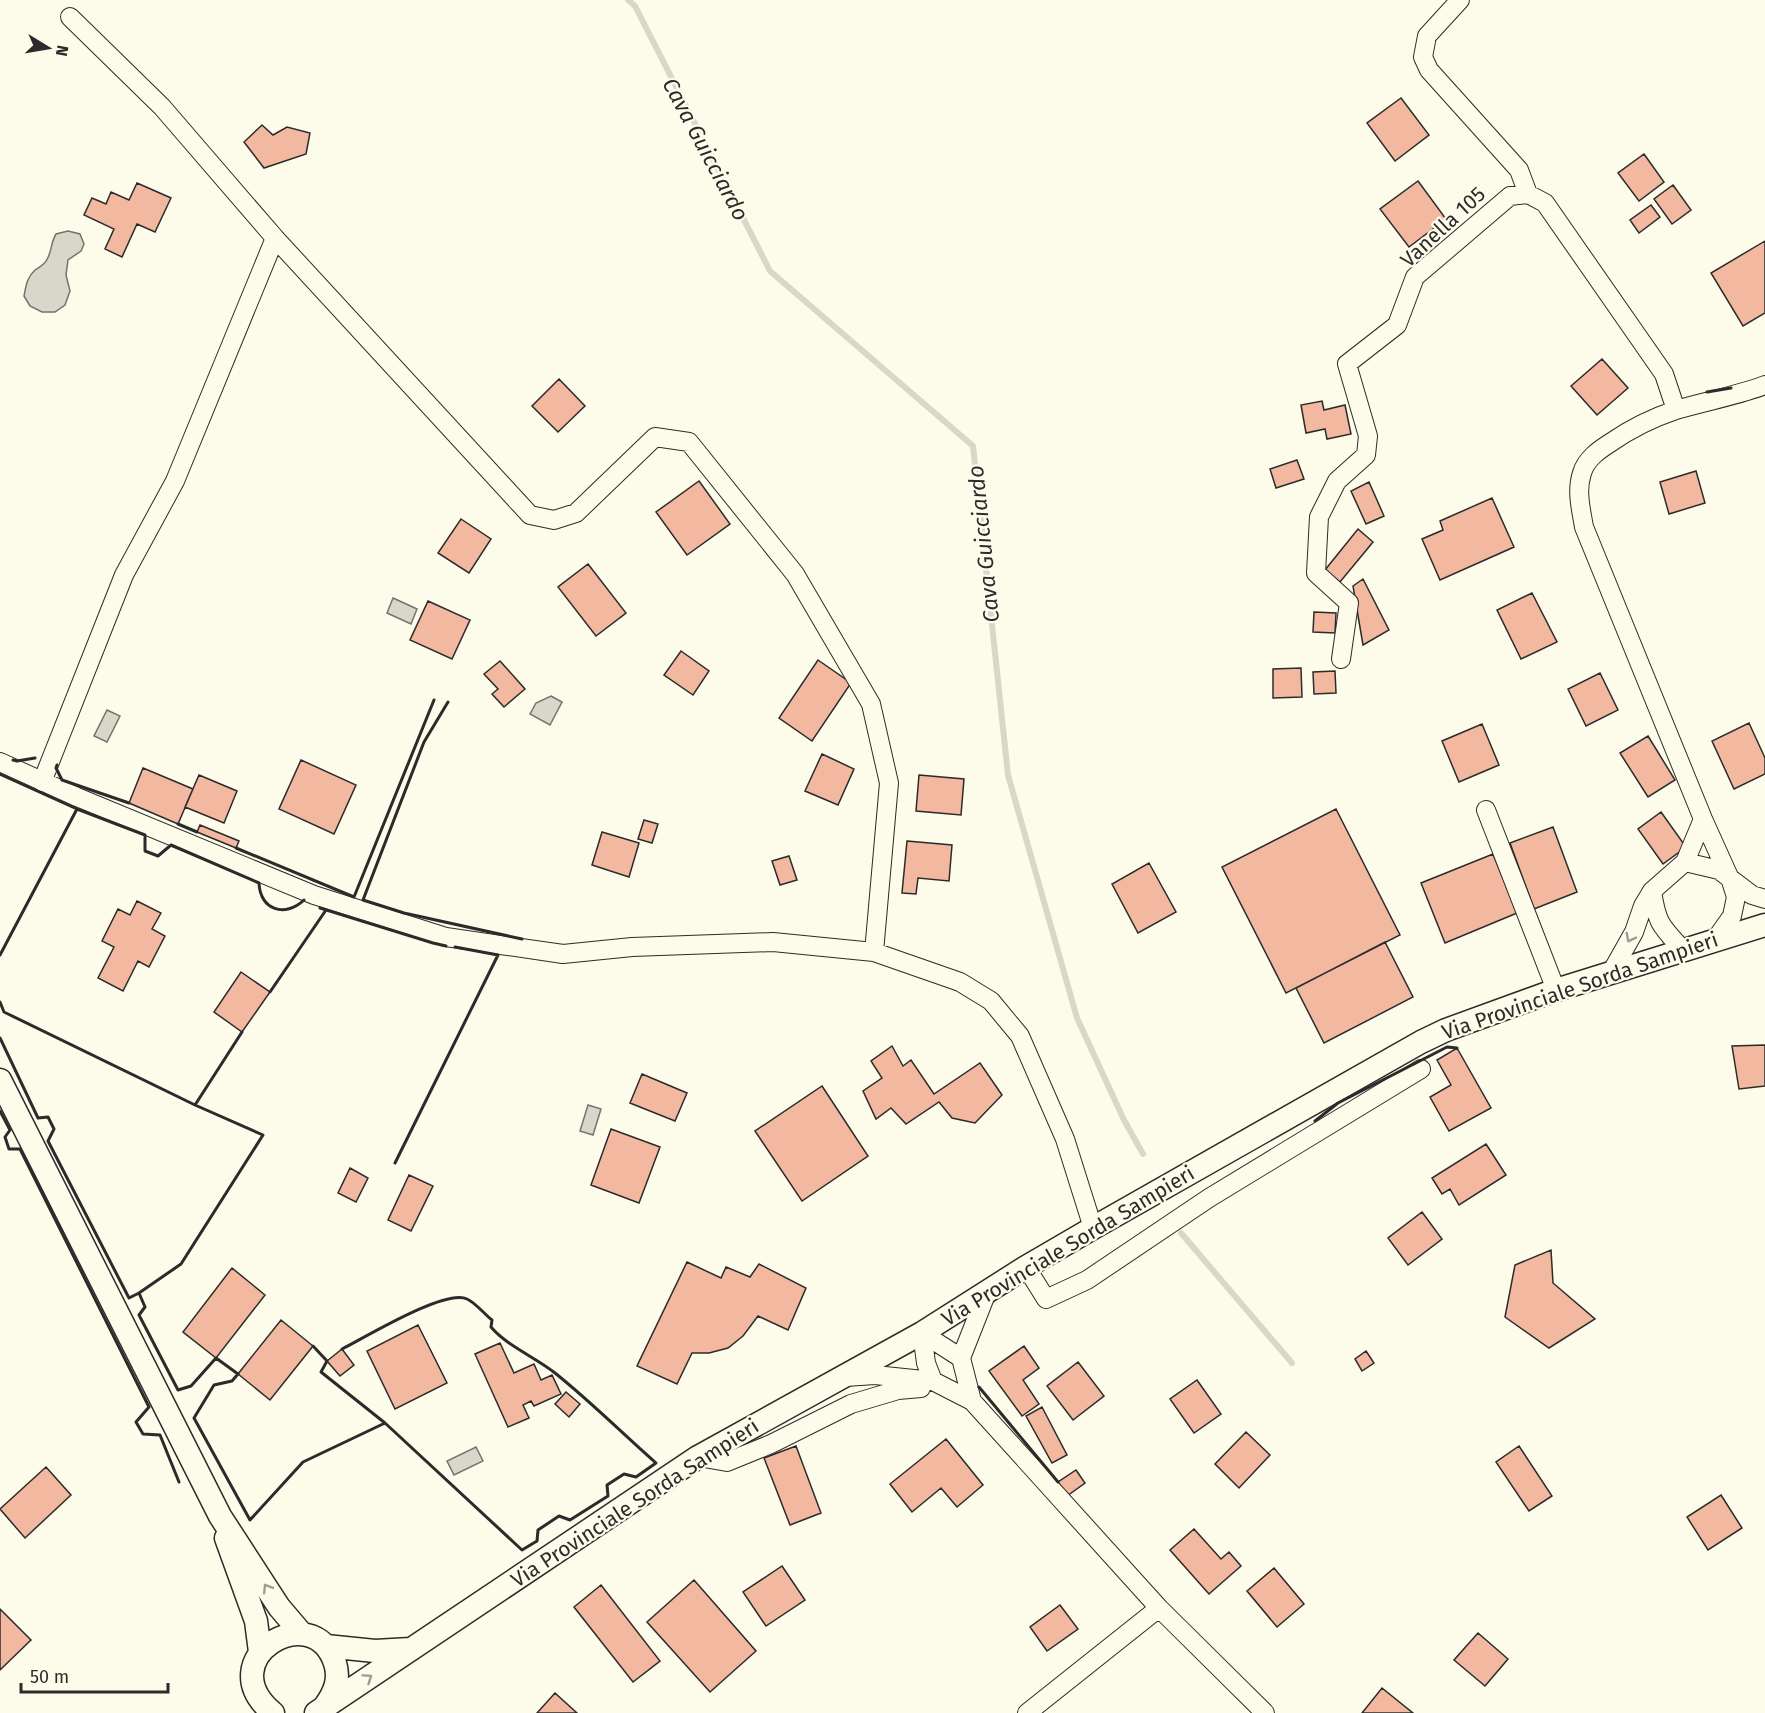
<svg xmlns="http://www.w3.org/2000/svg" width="1765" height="1713" font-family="'Fira Sans',sans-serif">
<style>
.water{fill:#d8d7c9;stroke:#74746e;stroke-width:1.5}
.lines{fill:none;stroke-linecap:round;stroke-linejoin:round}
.stream{stroke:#d8d7c9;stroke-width:6}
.building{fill:#f2b8a0;stroke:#2b2b2b;stroke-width:1.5}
.minor-casing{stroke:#2b2b2b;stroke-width:20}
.tertiary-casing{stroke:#2b2b2b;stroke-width:25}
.minor{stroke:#fdfbea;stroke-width:18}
.tertiary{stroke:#fdfbea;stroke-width:22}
.wall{stroke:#2b2b2b;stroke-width:3}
.oneway{stroke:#9e9d94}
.labels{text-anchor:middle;stroke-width:4.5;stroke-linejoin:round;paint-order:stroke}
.street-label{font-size:21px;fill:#2b2b2b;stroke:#fdfbea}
.water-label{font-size:22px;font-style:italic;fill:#2b2b2b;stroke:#fdfbea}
</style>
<rect width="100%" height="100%" fill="#fdfbea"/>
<!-- water -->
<path class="water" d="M68 231 80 234 84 244 81 251 68 260 66 275 70 291 65 305 55 312H42L30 306 24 296C26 286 27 277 35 270 39 267 44 265 46 261 52 253 50 244 56 234Z
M393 598 417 609 411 624 387 613Z
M551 696 562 702 550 725 530 714 536 703Z
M107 710 120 716 107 742 94 736Z
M588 1105 601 1109 593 1135 580 1131Z
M476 1447 483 1461 454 1475 447 1461Z"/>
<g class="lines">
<!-- stream -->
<path class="stream" d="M628 0 635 6 770 271 973 446 1008 775 1077 1018 1124 1120 1143 1154
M1181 1233 1292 1363"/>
</g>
<!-- building -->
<path class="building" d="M1401 98 1429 135 1395 161 1367 123Z
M262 125 273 135 287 127 310 133 306 154 264 168 244 142Z
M1644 154 1664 182 1639 201 1618 173Z
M1418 181 1446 219 1409 247 1380 209Z
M137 183 171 198 155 232 137 224 122 257 105 249 114 229 84 215 92 198 106 204 111 192 129 200Z
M1673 185 1691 210 1672 224 1654 199Z
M1651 205 1660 217 1639 233 1630 220Z
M1765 241V313L1743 326 1711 273Z
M1602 359 1628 388 1597 415 1571 386Z
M559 379 585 406 558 432 532 406Z
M1322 401 1324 410 1345 405 1351 434 1327 439 1325 429 1306 433 1301 405Z
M1297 460 1304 479 1276 488 1270 469Z
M1696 471 1705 503 1669 514 1660 482Z
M699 481 730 524 687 555 656 512Z
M1369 482 1384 516 1366 524 1351 491Z
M1492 498 1514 547 1440 580 1422 539 1443 530 1440 521Z
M461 519 491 539 469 573 438 553Z
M1358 529 1373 542 1340 582 1325 570Z
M588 564 626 613 596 636 558 587Z
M1363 579 1389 630 1363 645 1353 586Z
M1532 593 1557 642 1521 659 1497 610Z
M428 601 470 620 452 659 410 640Z
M1314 612 1336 613 1335 633 1313 632Z
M681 651 709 671 693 695 664 675Z
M818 660 851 683 812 741 779 718Z
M500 661 525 689 504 707 492 694 498 689 484 674Z
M1301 668 1302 697 1273 698V669Z
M1335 671 1336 693 1314 694 1313 672Z
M1600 673 1618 710 1586 726 1568 689Z
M1749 723 1765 758V774L1734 789 1712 741Z
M1482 724 1499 765 1459 782 1442 741Z
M1648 736 1675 780 1648 797 1620 753Z
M822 754 854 769 838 805 805 791Z
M301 760 356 785 334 834 279 809Z
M143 768 193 789 178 824 129 803Z
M199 775 237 791 224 823 185 807Z
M919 775 964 779 961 815 916 811Z
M1336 809 1400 935 1286 993 1222 867Z
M1661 812 1686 847 1663 864 1638 829Z
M644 820 658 824 652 843 638 839Z
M200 825 239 841 236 848 197 832Z
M1553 827 1577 892 1534 909 1510 843Z
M602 832 639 843 629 877 592 865Z
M907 841 952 845 949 881 918 878 916 894 902 893Z
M1493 854 1517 913 1445 943 1421 883Z
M789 856 797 880 780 885 772 861Z
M1149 863 1176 912 1138 933 1112 884Z
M137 901 161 913 152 929 165 936 149 967 138 961 123 991 98 978 114 947 102 941 118 909 130 915Z
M1385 942 1413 997 1324 1043 1296 988Z
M241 972 270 992 242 1032 214 1012Z
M1765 1045V1086L1739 1089 1732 1046Z
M892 1046 903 1066 911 1060 934 1094 980 1063 1002 1095 975 1123 952 1118 939 1102 906 1124 891 1108 876 1119 863 1091 882 1078 871 1061Z
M1457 1048 1491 1108 1449 1131 1430 1097 1451 1085 1437 1060Z
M642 1074 687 1093 675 1121 630 1103Z
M822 1086 868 1156 802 1201 755 1131Z
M611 1129 660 1147 639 1203 591 1185Z
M1486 1144 1506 1175 1459 1205 1450 1189 1442 1194 1432 1178Z
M350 1168 368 1178 356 1202 338 1193Z
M409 1175 433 1186 411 1231 388 1220Z
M1422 1212 1442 1239 1408 1265 1388 1238Z
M1551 1250 1553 1283 1595 1319 1549 1348 1505 1317 1515 1265Z
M687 1262 721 1278 726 1267 750 1277 759 1264 806 1288 788 1330 758 1316 743 1336 728 1348 709 1353H692L677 1384 637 1366Z
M232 1268 265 1295 216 1358 183 1332Z
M281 1320 313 1346 270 1400 238 1374Z
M418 1325 447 1383 395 1409 367 1351Z
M500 1343 514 1373 534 1364 541 1380 552 1375 561 1394 534 1406 531 1401 523 1405 529 1418 508 1427 475 1354Z
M1024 1346 1039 1368 1023 1380 1039 1404 1022 1416 989 1371Z
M342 1349 354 1365 340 1376 327 1361Z
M1366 1351 1374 1363 1362 1371 1355 1359Z
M1078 1362 1104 1396 1073 1420 1047 1386Z
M1197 1380 1221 1414 1194 1433 1170 1399Z
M566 1392 580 1404 569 1417 555 1404Z
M1042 1407 1067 1455 1052 1463 1026 1416Z
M1246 1432 1270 1455 1239 1488 1215 1464Z
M946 1439 983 1485 957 1507 941 1488 912 1512 890 1484Z
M796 1446 821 1513 790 1525 764 1458Z
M1519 1446 1552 1496 1529 1511 1496 1462Z
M46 1467 71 1495 25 1538 0 1509Z
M1076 1470 1085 1483 1067 1496 1058 1482Z
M1721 1495 1742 1528 1708 1550 1687 1517Z
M1194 1529 1221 1559 1229 1552 1241 1566 1209 1594 1170 1550Z
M782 1566 805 1600 766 1626 743 1592Z
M1274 1568 1304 1604 1277 1627 1247 1591Z
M694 1580 756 1651 710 1692 647 1622Z
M601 1585 660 1661 633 1682 574 1607Z
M1060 1605 1078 1629 1047 1651 1030 1627Z
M0 1609 31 1640 0 1670Z
M1478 1633 1508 1659 1485 1686 1454 1660Z
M1382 1688 1413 1713H1362Z
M555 1693 577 1713H537Z"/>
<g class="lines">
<!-- minor casing -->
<g class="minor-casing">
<path id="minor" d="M1460 0 1427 36 1423 57 1429 70 1519 170 1528 194
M70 17 162 107 275 238 530 515 554 520 576 513 655 437 689 442 795 574 871 704 889 783 874 952
M1341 659 1349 603 1316 573 1319 517 1337 481 1366 455 1368 436 1347 364 1397 325 1415 277 1510 196 1528 194 1545 203 1664 374 1676 410
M0 762 77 797 314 895 446 937 563 954 632 947 773 942 874 952 960 982 991 1001 1020 1036 1065 1139 1093 1228
M42 782 124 575 175 481 275 238
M1486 810 1556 990
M1685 862 1719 870 1752 895 1765 899
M1652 891C1657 924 1661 926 1683 950
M1715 940 1732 916 1736 897 1731 881 1703 819 1584 527C1581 509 1576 491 1582 473 1586 459 1599 450 1610 443 1630 429 1652 418 1676 410 1706 401 1736 396 1765 385
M1612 971 1634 932 1643 906 1652 891 1685 862 1703 819
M1026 1267 1046 1299 1087 1280 1209 1198 1421 1069
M922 1333 926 1363 933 1381
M922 1333 961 1358
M845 1377 875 1375 933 1381 972 1401 1159 1608 1265 1713
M972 1401 961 1358 987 1292
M698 1457 727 1462 771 1444 851 1404 898 1390 921 1388
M1027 1713 1159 1608"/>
</g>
<!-- tertiary casing -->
<g class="tertiary-casing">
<path id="tertiary" d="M0 1080 220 1516 279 1607 302 1634
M226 1538 256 1621 260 1652
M326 1646 375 1651 410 1649
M273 1713C208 1659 313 1596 335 1663 340 1679 335 1692 325 1706
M316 1713 698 1457 922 1333 1026 1267 1093 1228 1421 1042 1446 1030 1556 990 1765 925"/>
</g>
<!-- minor -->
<use href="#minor" class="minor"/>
<!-- tertiary -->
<use href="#tertiary" class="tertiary"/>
<!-- wall -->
<path class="wall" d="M1707 392 1731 388
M448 702 424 742 363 900 404 913 522 939
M13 760 17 761 35 758
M57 765 56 768 62 780 129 803
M0 774 77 809 145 835V851L158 856 171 845 259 883C260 910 285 918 304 900
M178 824 197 832
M236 848 354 897 434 700
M320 908 433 943 446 946
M0 955 77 809
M270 992 326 910
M0 1002 4 1012 195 1105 263 1135 181 1264 139 1293
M0 1038 38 1118 48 1117 54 1129 48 1141 129 1298 139 1293 145 1307 139 1315 178 1390 191 1386 216 1358 238 1374 232 1381 214 1385 194 1418 250 1520 303 1462 385 1423
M195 1105 242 1032
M0 1111 10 1130 5 1137 9 1149H20L149 1407 136 1422 143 1434 160 1435 179 1482
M1315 1121 1338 1103 1447 1047 1457 1048
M395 1163 498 955 455 947
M313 1346 327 1361 321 1372 385 1423 522 1550 537 1541 538 1530 559 1516 570 1520 608 1496 607 1485 624 1474 636 1477 656 1463C622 1433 590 1401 555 1373 535 1357 507 1346 491 1327L492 1320C484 1314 476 1303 467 1299 446 1288 364 1338 342 1349
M979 1387 1058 1482"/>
</g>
<!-- one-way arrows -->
<defs><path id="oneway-chevron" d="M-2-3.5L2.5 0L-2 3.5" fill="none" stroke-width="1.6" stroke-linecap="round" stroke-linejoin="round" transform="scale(1.5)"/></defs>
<g class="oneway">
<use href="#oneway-chevron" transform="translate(1630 938) rotate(117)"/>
<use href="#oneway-chevron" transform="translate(267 1588) rotate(-122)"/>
<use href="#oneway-chevron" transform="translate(368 1678) rotate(-34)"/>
</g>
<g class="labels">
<!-- street labels -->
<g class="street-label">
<text transform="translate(1443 227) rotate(-43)" y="7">Vanella 105</text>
<text transform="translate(1580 986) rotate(-19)" y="7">Via Provinciale Sorda Sampieri</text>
<text transform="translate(1068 1246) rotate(-31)" y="7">Via Provinciale Sorda Sampieri</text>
<text transform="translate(635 1503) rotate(-33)" y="7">Via Provinciale Sorda Sampieri</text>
</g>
<!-- water labels -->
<g class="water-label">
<text transform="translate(706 149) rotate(62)" y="8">Cava Guicciardo</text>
<text transform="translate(983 544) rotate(-96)" y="8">Cava Guicciardo</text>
</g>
</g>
<!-- north arrow -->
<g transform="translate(48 48) rotate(101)" stroke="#fdfbea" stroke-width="4.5" paint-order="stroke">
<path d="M0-4.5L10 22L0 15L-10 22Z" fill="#2b2b2b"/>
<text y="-9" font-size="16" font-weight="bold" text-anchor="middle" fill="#2b2b2b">N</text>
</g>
<!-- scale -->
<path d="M21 1683v9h147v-9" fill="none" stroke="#2b2b2b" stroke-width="3"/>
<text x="30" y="1683" font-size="18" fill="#2b2b2b" stroke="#fdfbea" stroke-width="4.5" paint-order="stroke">50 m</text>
</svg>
